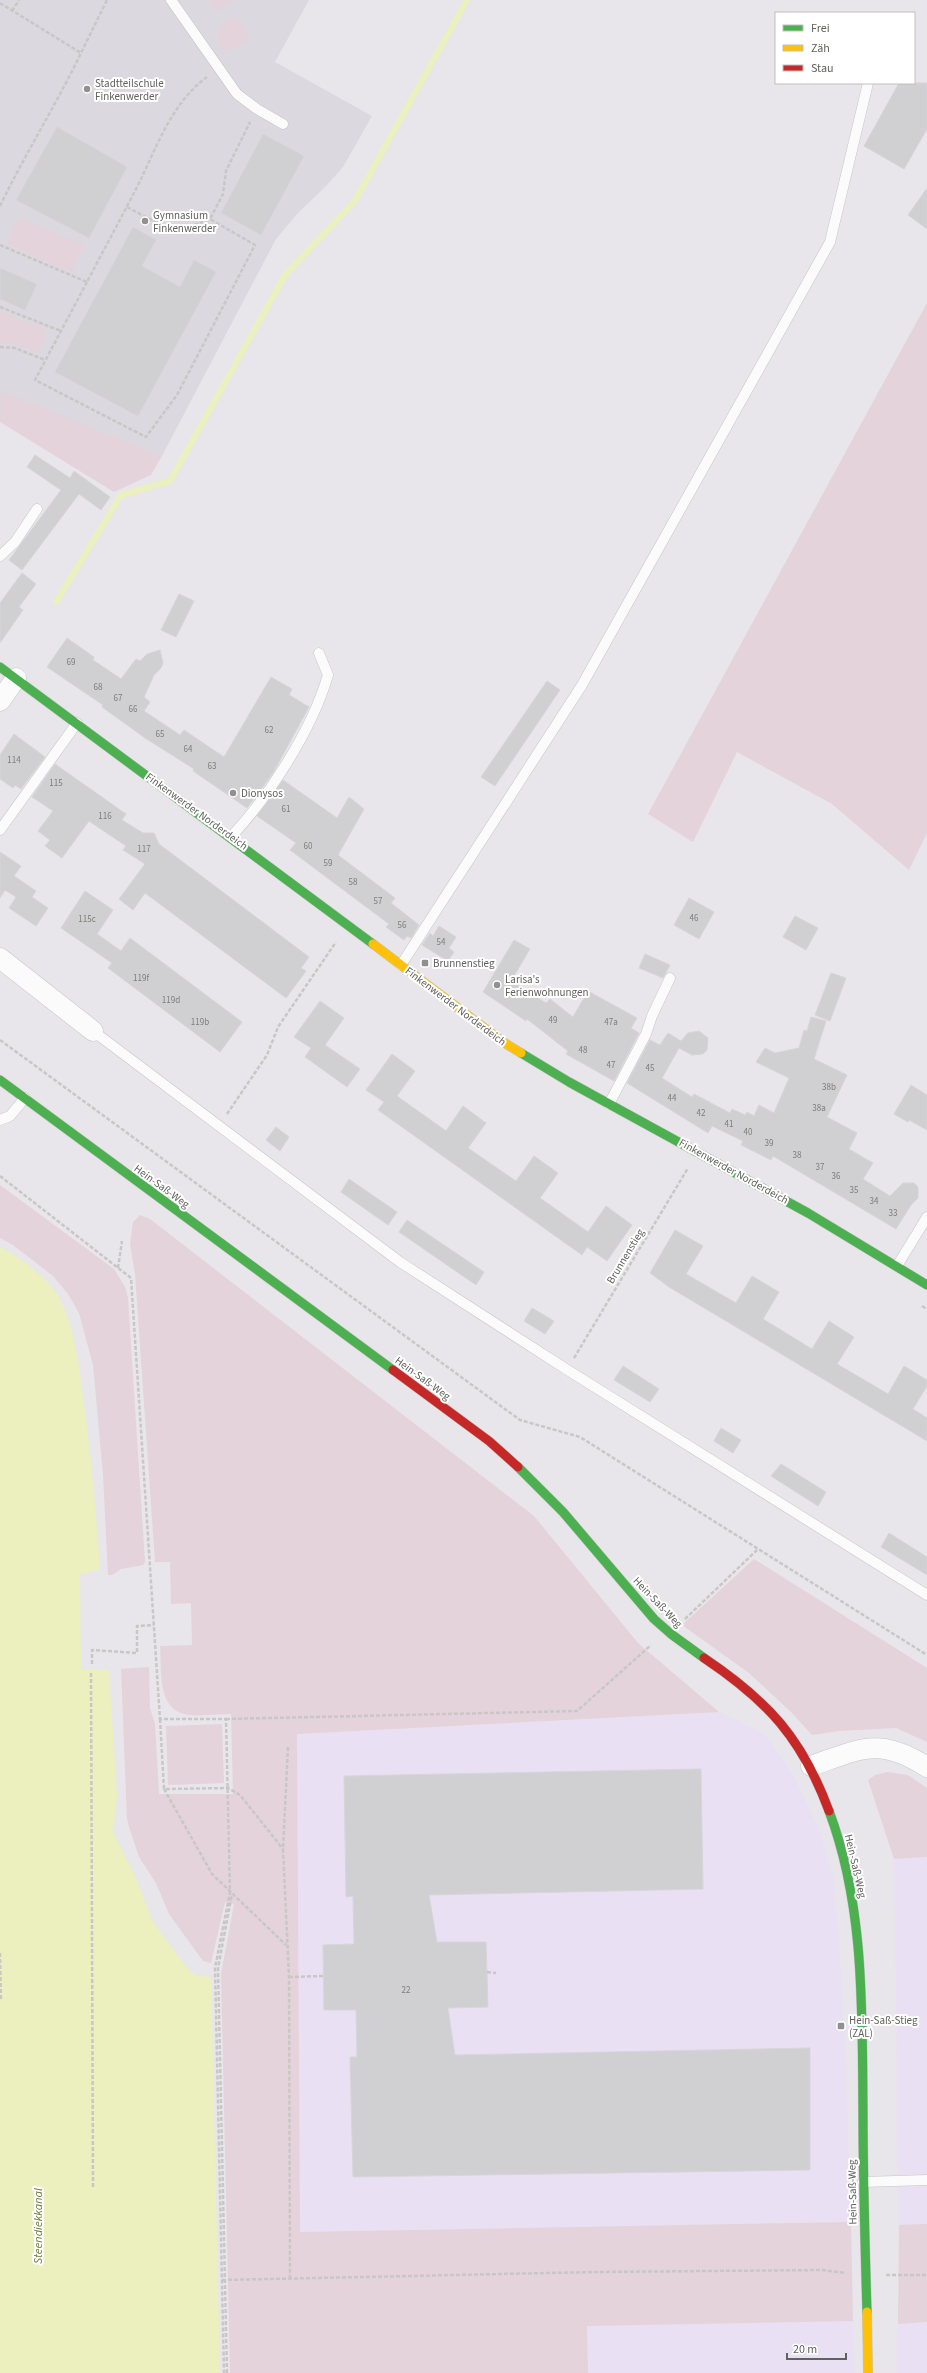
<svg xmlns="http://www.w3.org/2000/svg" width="927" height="2373" font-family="'Source Sans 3',sans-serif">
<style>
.commercial{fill:#e9e0f3}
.education{fill:#dbd8df}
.green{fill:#e4d3da}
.water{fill:#ebf0be}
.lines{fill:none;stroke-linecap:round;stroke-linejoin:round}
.stream{stroke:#ebf0be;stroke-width:6}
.building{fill:#d0cfd2;stroke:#d7d5da}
.lane-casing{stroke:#c5c4c6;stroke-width:11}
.street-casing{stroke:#c5c4c6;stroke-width:21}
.fast-casing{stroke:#c4c4c3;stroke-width:10}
.slow-casing{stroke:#c4c4c3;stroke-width:10}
.jam-casing{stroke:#c4c4c3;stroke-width:10}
.path{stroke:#c9c7c6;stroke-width:2.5;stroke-dasharray:4 2;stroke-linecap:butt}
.lane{stroke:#fcfbfc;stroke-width:10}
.street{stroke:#fcfbfc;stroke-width:20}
.fast{stroke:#4caf50;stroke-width:9}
.slow{stroke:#ffc107;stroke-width:9}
.jam{stroke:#c62828;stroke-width:9}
.poi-dot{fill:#90908e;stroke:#fff;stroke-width:1.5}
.labels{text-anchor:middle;stroke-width:4;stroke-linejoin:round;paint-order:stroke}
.number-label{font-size:9px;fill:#7e7e7b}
.poi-label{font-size:11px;fill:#61625c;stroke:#fff;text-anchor:start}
.street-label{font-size:11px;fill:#61625c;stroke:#fff}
.water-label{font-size:12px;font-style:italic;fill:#6f7c3b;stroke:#fff}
</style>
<rect width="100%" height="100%" fill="#e8e6ea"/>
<!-- commercial -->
<path class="commercial" d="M719 1712 765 1733 792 1773 817 1824 834 1878 844 2011 851 2222 300 2232 297 1734Z
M927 1857V2224L899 2225 894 1859Z
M853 2321 854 2373H588L587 2326Z
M927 2322V2373H898V2324Z"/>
<!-- education -->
<path class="education" d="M0 0H309L275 62 372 116 343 167 325 187 297 214 276 239 162 456 46 410 0 421Z"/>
<!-- green -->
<path class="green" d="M207 0H233L216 12Z
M237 18 246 30 249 39C240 47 233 52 221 49 214 32 218 21 237 18Z
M18 217 84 245 72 272 7 244Z
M927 303V833L909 870 832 804 737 752 693 842 648 814Z
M0 311 47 330 38 353 13 343 0 342Z
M1 391 162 456 151 475 114 492 0 422Z
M0 1185 114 1269 125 1287 128 1298 145 1562 143 1565 121 1569 112 1575H108L103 1474 93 1365 79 1313 68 1294 53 1276 13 1245 0 1238Z
M140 1215 150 1219 534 1516 638 1643 719 1712 297 1734 300 2232 851 2222 853 2321 587 2326 588 2373H230L221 1974 234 1904 225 1902 211 1963 203 1961 169 1914 156 1883 139 1857 129 1827 127 1819 121 1669 149 1667 150 1708 155 1724 159 1794H233L231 1714C217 1714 204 1716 190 1715 156 1712 162 1670 160 1646L192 1645 191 1603 171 1604 170 1562H155L135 1274 130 1244 133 1222Z
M754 1559 927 1668V1742L896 1728 839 1731 812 1735 792 1713 749 1673 682 1625Z
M222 1724 224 1783 168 1785 166 1726Z
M888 1772 908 1775 927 1788V1857L894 1859 868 1780 875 1775Z
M927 2224V2322L898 2324 899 2225Z"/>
<!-- water -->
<path class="water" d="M0 1247C16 1254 44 1276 54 1290 76 1319 81 1383 86 1419 92 1469 97 1520 100 1570L80 1574 81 1669 109 1670 117 1798 113 1832 136 1878 153 1922 188 1969 197 1976 211 1977 220 2373H0Z"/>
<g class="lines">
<!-- stream -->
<path class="stream" d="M56 602 121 495 170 481 285 275 354 202 467 0"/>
</g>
<!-- building -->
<path class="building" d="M899 83H927V129L904 169 864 146Z
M57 127 127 167 89 238 16 200Z
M263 134 304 156 261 235 221 213Z
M927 188V229L908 215Z
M133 227 156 240 142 266 180 287 194 260 216 272 138 416 55 372Z
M0 268 37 284 25 310 0 299Z
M35 455 70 478 74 471 110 497 101 510 79 494 22 570 9 560 61 490 27 467Z
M22 573 36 584 19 607 23 610 0 643V603Z
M179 594 194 601 176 637 161 630Z
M67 638 94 657 93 660 121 679 136 659 140 661 147 654 160 650 163 663 161 668 154 675 144 697 150 702 144 711 180 735 184 730 224 757 271 677 292 689 289 695 309 707 273 773 247 808 193 771 194 769 145 738 102 707 103 705 47 667Z
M547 681 560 690 495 786 481 777Z
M14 734 45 757 21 789 15 785 13 788 0 779V755Z
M55 764 126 814 122 820 143 833H154L159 844 309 957 301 968 306 971 286 998 145 893 133 910 119 899 145 864 123 850 126 846 89 821 62 858 45 846 50 840 38 831 53 811 32 797Z
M283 780 337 818 349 797 364 809 338 855 395 898 391 903 419 925 411 938 407 936 404 940 386 927 389 924 290 850 296 843 257 816Z
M0 852 21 866 14 876 36 891 32 897 48 908 36 926 9 908 16 897 5 890 0 898Z
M85 891 113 910 97 934 121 951 130 938 242 1022 220 1052 108 968 112 963 61 928Z
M689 898 714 912 699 939 674 925Z
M795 916 818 928 806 950 783 937Z
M439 926 456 937 449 948 454 952 448 961 422 945 430 933 433 936Z
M514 940 530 949 511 981 546 1003 550 999 573 1017 588 991 637 1018 631 1028 639 1033 614 1081 566 1054 568 1051 527 1019 526 1021 483 992Z
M645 954 670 965 663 978 639 968Z
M831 973 846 978 830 1021 815 1015Z
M320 1001 344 1018 325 1045 360 1069 347 1087 305 1057 311 1048 294 1037Z
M811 1017 826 1021 814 1059 847 1075 827 1117 857 1133 849 1149 873 1163 863 1179 890 1196 903 1183H914L918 1187V1198L911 1205 896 1229 773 1156 771 1160 741 1145 743 1141 712 1126 708 1133 627 1083 650 1040 660 1045 668 1033 681 1041 688 1033 699 1031 708 1038 707 1050 703 1054 692 1055 679 1048 662 1078 692 1097 694 1094 730 1113 732 1109 745 1115 747 1112 754 1116 759 1105 774 1113 789 1078 756 1062 765 1048 775 1053 799 1048 804 1030 807 1031Z
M392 1054 415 1071 397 1096 446 1131 463 1106 486 1123 468 1148 516 1181 534 1156 558 1173 540 1198 588 1232 606 1206 632 1225 607 1261 587 1247 582 1255 378 1110 384 1102 366 1090Z
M911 1085 927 1095V1130L909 1120 908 1122 894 1114Z
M276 1127 289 1137 280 1151 266 1140Z
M349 1179 397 1212 388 1225 341 1192Z
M407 1220 484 1272 476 1285 399 1232Z
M675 1230 703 1246 686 1274 736 1303 752 1276 779 1292 763 1319 812 1349 829 1321 854 1337 837 1364 888 1394 904 1366 927 1380V1386L913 1409 927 1418V1441L669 1287 650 1273Z
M532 1308 554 1321 545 1334 524 1321Z
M623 1366 659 1389 650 1402 614 1380Z
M721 1428 741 1440 733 1453 714 1441Z
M781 1464 826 1492 818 1506 771 1476Z
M889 1533 927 1557V1575L881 1547Z
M701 1769 703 1889 429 1895 437 1942H486L488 2007 448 2008 455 2055 810 2048V2170L353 2177 350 2057H357L356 2010H324L323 1945 354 1944 353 1896 346 1897 344 1776Z"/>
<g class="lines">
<!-- lane casing -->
<g class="lane-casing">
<path id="lane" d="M171 0 237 94 257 109 283 124
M0 556 15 542 37 509
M0 830 77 723
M231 837C270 795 312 730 328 675L319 653
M401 965 582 685 830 242 868 83
M93 1031 400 1262 566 1369 927 1595
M609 1104 646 1034 652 1016 670 978
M0 1120 10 1116 25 1098
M897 1266 927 1217
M863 2182 927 2180"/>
</g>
<!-- street casing -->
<g class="street-casing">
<path id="street" d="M0 701 16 678
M0 958 93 1031
M811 1766C860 1749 879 1736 927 1767"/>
</g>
<!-- fast casing -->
<g class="fast-casing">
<path id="fast" d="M0 667 373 944
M521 1053 569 1082 808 1213 927 1285
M0 1080 393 1370
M518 1467 563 1512 654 1619 671 1634 704 1658
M829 1811C865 1906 862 2012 863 2113 863 2179 865 2246 867 2312"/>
</g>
<!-- slow casing -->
<g class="slow-casing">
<path id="slow" d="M373 944 503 1042 521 1053
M867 2312 868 2373"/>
</g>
<!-- jam casing -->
<g class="jam-casing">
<path id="jam" d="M393 1370 489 1441 518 1467
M704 1658C768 1701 802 1738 829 1811"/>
</g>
<!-- path -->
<path class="path" d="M0 3 81 53 107 0
M12 11 19 0
M0 206C25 154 56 105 81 53
M127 207C160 224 173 236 210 219
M0 245 87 282C103 251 120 220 136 189 156 150 170 104 207 77
M87 282 35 380 146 437 177 395 255 245 210 219 223 194 226 171 250 122
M0 307 61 331
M0 347 15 348 45 360
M0 1040 520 1420 580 1437 927 1655
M227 1114 267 1055 278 1027 336 942
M0 1176 131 1278 160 1719H226L230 1892 215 1968 224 2373
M118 1268 122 1241
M922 1306 927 1309
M574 1358 688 1168
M685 1619 757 1550
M92 1664V1650L137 1653V1626L154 1625
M91 1673 93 2187
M160 1719 164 1789 228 1788 240 1795 283 1849
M226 1719 577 1711 651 1645
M288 1747 283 1849 289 1977 290 2279
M164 1789 212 1874 286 1945
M0 1953 1 2001
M487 1972 496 1973
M289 1977 323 1976
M886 2275H927
M222 2280 595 2272 823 2270 845 2273
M227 2373 218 1968 232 1894"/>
<!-- lane -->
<use href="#lane" class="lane"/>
<!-- street -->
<use href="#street" class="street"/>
<!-- fast -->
<use href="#fast" class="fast"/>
<!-- slow -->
<use href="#slow" class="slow"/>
<!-- jam -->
<use href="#jam" class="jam"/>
</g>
<!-- markers -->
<g class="poi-dot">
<circle cx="87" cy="89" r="4"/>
<circle cx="145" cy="221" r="4"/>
<circle cx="233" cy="793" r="4"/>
<rect x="421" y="959" width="8" height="8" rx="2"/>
<circle cx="497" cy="985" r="4"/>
<rect x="837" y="2022" width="8" height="8" rx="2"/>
</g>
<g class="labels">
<!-- number labels -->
<g class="number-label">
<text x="71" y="665">69</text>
<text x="98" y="690">68</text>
<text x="118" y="701">67</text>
<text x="133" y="712">66</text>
<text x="269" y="733">62</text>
<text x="160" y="737">65</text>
<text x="188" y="752">64</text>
<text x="14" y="763">114</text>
<text x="212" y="769">63</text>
<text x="56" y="786">115</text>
<text x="286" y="812">61</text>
<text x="105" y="819">116</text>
<text x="308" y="849">60</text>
<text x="144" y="852">117</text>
<text x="328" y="866">59</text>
<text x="353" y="885">58</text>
<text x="378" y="904">57</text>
<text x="694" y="921">46</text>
<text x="87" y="922">115c</text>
<text x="402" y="928">56</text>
<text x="441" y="945">54</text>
<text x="141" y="981">119f</text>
<text x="171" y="1003">119d</text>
<text x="553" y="1023">49</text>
<text x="200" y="1025">119b</text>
<text x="611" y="1025">47a</text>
<text x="583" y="1053">48</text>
<text x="611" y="1068">47</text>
<text x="650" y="1071">45</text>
<text x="829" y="1090">38b</text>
<text x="672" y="1101">44</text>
<text x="819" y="1111">38a</text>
<text x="701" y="1116">42</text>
<text x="729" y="1127">41</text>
<text x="748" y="1135">40</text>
<text x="769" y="1146">39</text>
<text x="797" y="1158">38</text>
<text x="820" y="1170">37</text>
<text x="836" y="1179">36</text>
<text x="854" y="1193">35</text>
<text x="874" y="1204">34</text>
<text x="893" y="1216">33</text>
<text x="406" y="1993">22</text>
</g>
<!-- poi labels -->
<g class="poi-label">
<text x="95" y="87">Stadtteilschule<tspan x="95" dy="13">Finkenwerder</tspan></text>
<text x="153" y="219">Gymnasium<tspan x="153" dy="13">Finkenwerder</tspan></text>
<text x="241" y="797">Dionysos</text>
<text x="433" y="967">Brunnenstieg</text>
<text x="505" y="983">Larisa's<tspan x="505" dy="13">Ferienwohnungen</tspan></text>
<text x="849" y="2024">Hein-Saß-Stieg<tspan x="849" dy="13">(ZAL)</tspan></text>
</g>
<!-- street labels -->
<g class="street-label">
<text transform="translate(197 811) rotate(36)" y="4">Finkenwerder Norderdeich</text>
<text transform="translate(456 1006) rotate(37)" y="4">Finkenwerder Norderdeich</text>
<text transform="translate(734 1171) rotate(29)" y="4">Finkenwerder Norderdeich</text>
<text transform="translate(162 1186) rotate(36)" y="4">Hein-Saß-Weg</text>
<text transform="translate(625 1256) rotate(-59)" y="4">Brunnenstieg</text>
<text transform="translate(423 1378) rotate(36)" y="4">Hein-Saß-Weg</text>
<text transform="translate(658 1602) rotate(46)" y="4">Hein-Saß-Weg</text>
<text transform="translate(856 1866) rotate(77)" y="4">Hein-Saß-Weg</text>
<text transform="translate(852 2192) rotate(-91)" y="4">Hein-Saß-Weg</text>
</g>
<!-- water labels -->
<g class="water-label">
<text transform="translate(38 2226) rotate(-90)" y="4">Steendiekkanal</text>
</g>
</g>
<!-- legend -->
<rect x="775" y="12" width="140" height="72" fill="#ffffff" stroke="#c0c0be"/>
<rect x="783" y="25" width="20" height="6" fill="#4caf50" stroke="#c0c0be"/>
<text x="811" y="32" font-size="12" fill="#61625c">Frei</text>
<rect x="783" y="45" width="20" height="6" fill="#ffc107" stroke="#c0c0be"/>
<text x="811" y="52" font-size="12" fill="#61625c">Zäh</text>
<rect x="783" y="65" width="20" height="6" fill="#c62828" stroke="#c0c0be"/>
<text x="811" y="72" font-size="12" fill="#61625c">Stau</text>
<!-- scale -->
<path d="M787 2353v6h59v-6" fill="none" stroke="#61625c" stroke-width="2"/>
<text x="793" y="2353" font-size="12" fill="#61625c" stroke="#ffffff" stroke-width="3" paint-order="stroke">20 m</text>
</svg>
